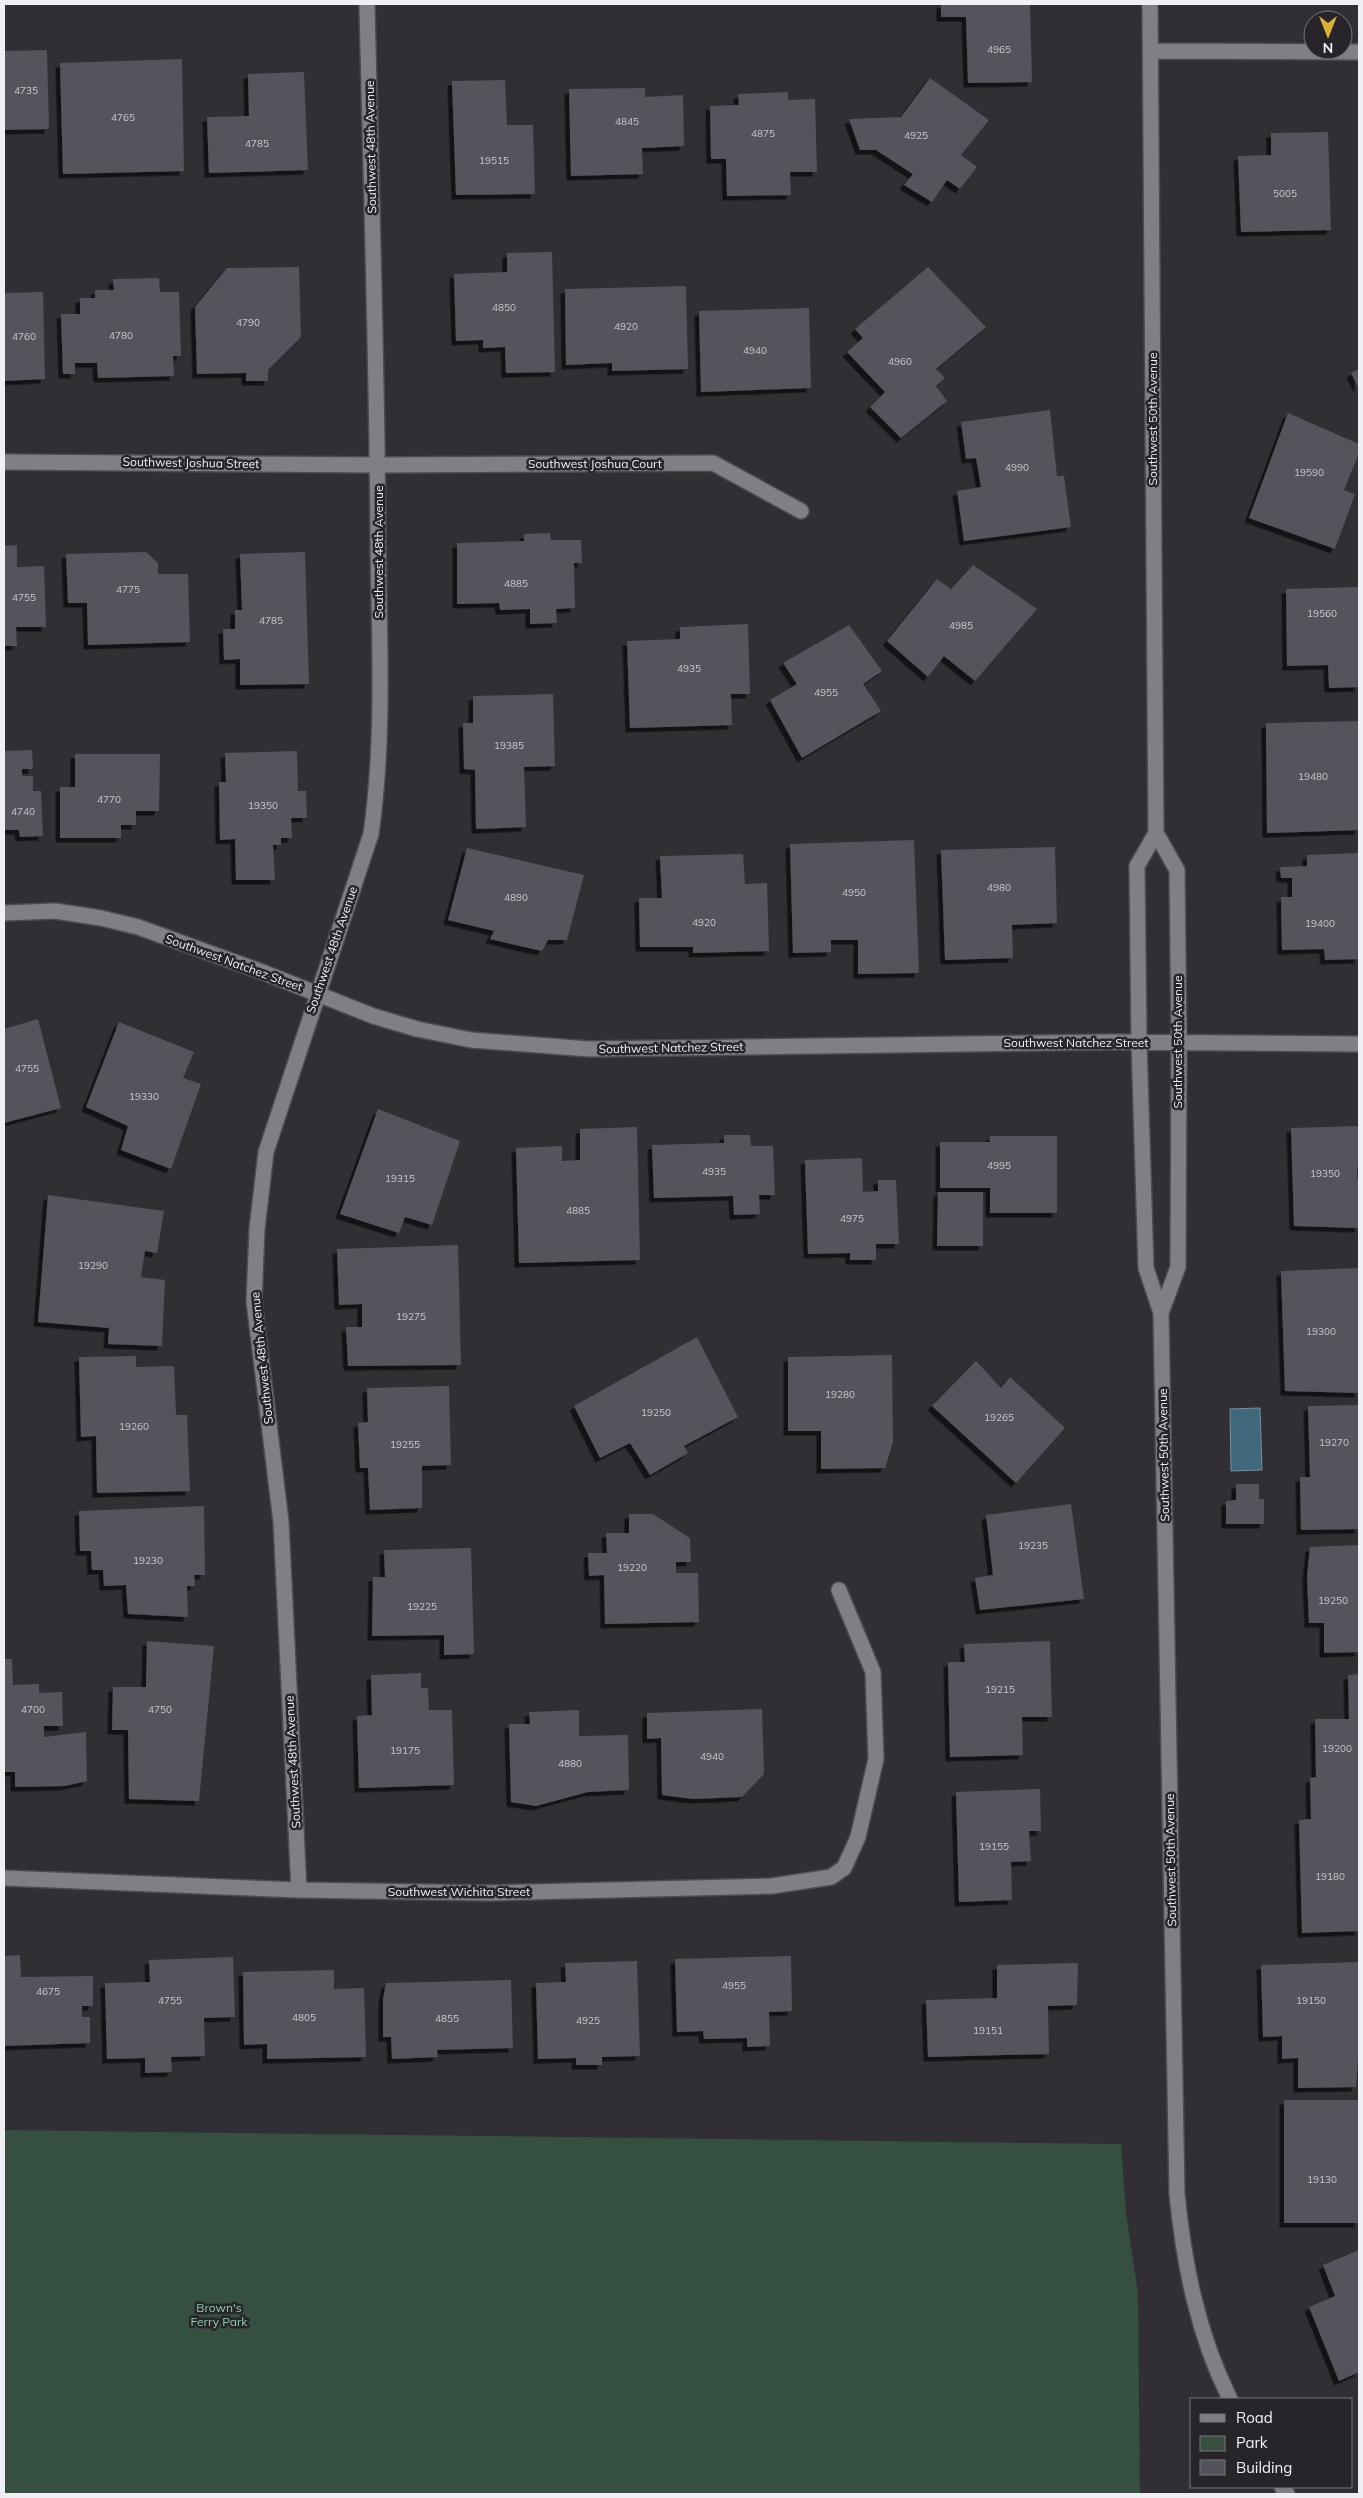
<svg xmlns="http://www.w3.org/2000/svg" width="1363" height="2498" font-family="Mulish,sans-serif">
<style>
.green{fill:#354f41}
.water{fill:#40687c;stroke:#7590a0}
.building{fill:#54535b;filter:url(#shadow)}
.lines{fill:none;stroke-linecap:round;stroke-linejoin:round}
.minor-casing{stroke:#4d4a50;stroke-width:18}
.minor{stroke:#827e86;stroke-width:15}
.labels{text-anchor:middle;stroke-width:5;stroke-linejoin:round;paint-order:stroke}
.number-label{font-size:10px;fill:#cac8ce}
.street-label{font-size:12px;fill:#f2eff4;stroke:#27242a}
.park-label{font-size:12px;fill:#8ed0ac;stroke:#27242a}
</style>
<defs>
<filter id="shadow"><feDropShadow dx="-4.5" dy="4.5" stdDeviation="0" flood-color="#0009"/></filter>
</defs>
<rect width="100%" height="100%" fill="#312e34"/>
<!-- green -->
<path class="green" d="M4 2130 1121 2144 1126 2213 1138 2293 1140 2494H4Z"/>
<!-- water -->
<path class="water" d="M1260 1408 1262 1470 1231 1471 1230 1409Z"/>
<!-- building -->
<path class="building" d="M941 4H1030L1032 82 968 83 966 17H941Z
M47 50 49 129 4 130V51Z
M182 59 184 171 63 174 60 63Z
M304 72 308 170 209 173 207 117 249 116 248 74Z
M930 78 989 120 961 155 977 167 960 189 947 180 932 202 904 185 913 174 876 150H860L849 119 901 117Z
M505 80 507 125H533L535 194 456 195 452 81Z
M645 88V97L683 95 684 146 642 148 643 174 571 176 569 89Z
M788 92V100L815 99 817 172H790L791 195 727 196 726 159H711L710 106 739 105 738 94Z
M1328 132 1331 230 1241 232 1238 156 1271 155V133Z
M552 252 555 372 506 373 505 347 483 348V340L456 341 454 274 507 272V253Z
M299 267 301 337 268 370V381H246V373L197 374 195 307 227 268Z
M928 267 986 327 936 369 945 378 936 386 947 401 901 438 870 407 885 392 847 352 863 338 855 329Z
M159 278 160 292H179L181 356H173L174 376 98 378 97 363H75V374H63L61 314H80V298H95V290H114L113 279Z
M686 286 688 369 612 371V363L566 365 565 289Z
M43 292 45 379 4 381V293Z
M809 308 811 388 701 392 699 311Z
M1359 369V389L1351 373Z
M1050 410 1057 476H1064L1071 527 964 541 957 491 981 487 976 458 966 459 961 422Z
M1288 413 1359 444V453L1344 490 1355 494 1335 549 1249 518Z
M550 533 551 540H581L582 563H574L575 608 556 609 557 623 530 624V609L500 610 499 603 457 604V543L524 541V534Z
M17 545V567L44 566 46 627H16L17 646H4V546Z
M146 552 158 563V574H188L190 642 88 645 87 603H68L66 554Z
M305 552 309 684 240 685V659L224 660 223 629H235V610H242L240 554Z
M973 565 1037 609 975 681 944 656 928 677 887 641 937 579 951 589Z
M1358 587 1359 687 1329 688 1328 665 1287 666 1286 589Z
M748 624 750 694H731L732 725 630 728 627 641 680 639V627Z
M849 625 882 671 863 684 881 711 802 758 770 700 797 684 783 663Z
M553 694 555 766 524 767 526 827 476 829 475 770 464 769 463 723H473V696Z
M1359 721V830L1267 833 1266 723Z
M32 750 33 769H22V776H33V791H41L43 836 20 837 19 830H4V751Z
M297 751 298 791H306L307 818H291L292 838H281V845H273L275 880H236L235 839 220 840 219 782H226L225 753Z
M75 754H160L159 811H136V825H121V838H60V787H75Z
M914 840 919 973 858 974V940H831V952L793 953 790 844Z
M1055 847 1057 923 1012 925 1013 958 945 960 941 850Z
M467 848 584 875 567 940H548L542 951 490 939 494 931 448 920Z
M1359 853V959L1325 960 1324 949 1282 950 1281 897H1292V878H1281L1280 867 1307 866V855Z
M743 854 745 884 767 883 769 951 693 953V947H640L639 898H662L660 856Z
M38 1019 61 1108 4 1123V1029Z
M119 1022 194 1052 183 1078 201 1084 171 1169 121 1150 128 1126 86 1107Z
M378 1109 460 1141 432 1225 405 1217 399 1233 340 1214Z
M1359 1126V1167H1357V1179H1359V1228L1294 1226 1291 1128Z
M637 1127 640 1260 519 1263 516 1148 562 1146V1161L580 1160V1129Z
M724 1135H750L751 1146H773L775 1195H759L760 1214 734 1215 733 1196 654 1198 652 1145 724 1143Z
M990 1136H1057V1213H990V1188H940V1142H990Z
M862 1158 863 1192 878 1191V1180H896L899 1244H876V1260H850V1253L808 1254 805 1160Z
M938 1192H983V1246H937Z
M48 1195 164 1211 157 1253 145 1251 141 1277 165 1280 162 1346 108 1344 109 1328 38 1322Z
M458 1245 461 1365 348 1366 346 1327H362V1304L339 1305 337 1249Z
M1359 1268V1393L1285 1391 1281 1271Z
M697 1337 738 1417 684 1446 688 1453 650 1475 630 1443 600 1458 574 1406Z
M892 1355 893 1442 885 1468 821 1469V1431H788V1357Z
M136 1356V1367L174 1366 176 1415H187L190 1491 97 1493 96 1436 81 1437 79 1357Z
M976 1361 1001 1388 1010 1377 1065 1428 1016 1483 932 1406Z
M449 1386 451 1465 422 1466V1508L370 1510 368 1468H360L358 1423 368 1422 367 1388Z
M1359 1405V1529L1301 1530 1300 1477H1310L1308 1406Z
M1236 1484H1259V1499H1264V1524H1226V1501L1236 1500Z
M1071 1504 1084 1599 980 1610 975 1578 993 1575 986 1515Z
M204 1506 205 1575H194L195 1586H187L188 1617 128 1614 126 1585 104 1586 103 1570H92L91 1551H80L79 1511Z
M629 1514H653L690 1538 691 1562H676V1573H698L699 1622 605 1624 604 1575 589 1576 588 1553H607L606 1533H629Z
M1359 1545V1652L1324 1653V1623H1309L1307 1577 1310 1547Z
M471 1548 474 1654 444 1655V1635L372 1636 373 1577H385L384 1550Z
M147 1641 214 1646 199 1801 129 1799 128 1730H112L113 1687H146Z
M1050 1641 1052 1717H1022L1023 1755 950 1757 948 1662H965L964 1644Z
M4 1659H12L13 1685 39 1684V1693L62 1692 63 1726H44V1737L86 1732 87 1781 65 1786 15 1787V1772H4Z
M421 1673V1688H428L429 1710H452L454 1785 359 1788 357 1716 372 1715 371 1675Z
M1359 1674V1931L1302 1933 1299 1820 1311 1819 1310 1778 1316 1777 1315 1719H1349L1348 1675Z
M762 1709 764 1774 742 1797 693 1799 662 1795 661 1738 647 1739V1713Z
M579 1710V1736L628 1735 629 1790 588 1792 536 1806 511 1802 509 1724H530L529 1712Z
M1040 1789 1041 1831H1029L1031 1861 1011 1862 1012 1900 959 1902 956 1792Z
M20 1955 21 1977 93 1976V2006H82V2017H90V2043L4 2046V1956Z
M791 1956 792 2011 769 2012 770 2046 747 2047V2038L704 2039 703 2031 677 2032 675 1959Z
M233 1957 235 2017 204 2018 205 2056 171 2057 172 2072 145 2073V2058L107 2059 105 1983 150 1982 149 1960Z
M637 1961 640 2056 602 2057V2065H576V2058L538 2059 536 1983 566 1982 565 1963Z
M1359 1962V2045L1356 2087 1298 2088V2058L1282 2059V2036L1263 2037 1261 1965Z
M1078 1963 1077 2005 1048 2006 1049 2054 928 2057 926 2000 997 1998V1965Z
M334 1970V1989L364 1988 366 2057 267 2059V2044L244 2045 243 1972Z
M511 1980 513 2048 437 2050 438 2057 392 2059 391 2037H383V1999L386 1983Z
M1284 2100H1359V2223H1284Z
M1359 2250V2372L1339 2381 1309 2307 1335 2296 1323 2265Z"/>
<g class="lines">
<!-- minor casing -->
<g class="minor-casing">
<path id="minor" d="M1150 4 1156 833 1177 870 1179 1043 1178 1267 1161 1313
M1150 51 1359 52
M4 462 378 465 713 463 801 511
M1156 833 1137 866 1139 1042 1146 1268 1161 1313 1177 2194C1184 2265 1198 2335 1230 2399
M4 913 55 911 101 918 138 927 265 973 373 1016 417 1029 471 1040 589 1049 1109 1042 1359 1044
M4 1878 299 1890 491 1893 772 1886 831 1877 844 1868 858 1837 876 1759 873 1672 839 1590
M299 1890 281 1522 254 1301 257 1229 266 1152 371 834C385 736 379 637 378 538 377 360 371 182 367 4
M1282 2487 1287 2494"/>
</g>
<!-- minor -->
<use href="#minor" class="minor"/>
</g>
<g class="labels">
<!-- number labels -->
<g class="number-label">
<text x="999" y="53">4965</text>
<text x="26" y="94">4735</text>
<text x="123" y="121">4765</text>
<text x="627" y="125">4845</text>
<text x="763" y="137">4875</text>
<text x="916" y="139">4925</text>
<text x="257" y="147">4785</text>
<text x="494" y="164">19515</text>
<text x="1285" y="197">5005</text>
<text x="504" y="311">4850</text>
<text x="248" y="326">4790</text>
<text x="626" y="330">4920</text>
<text x="121" y="339">4780</text>
<text x="24" y="340">4760</text>
<text x="755" y="354">4940</text>
<text x="900" y="365">4960</text>
<text x="1017" y="471">4990</text>
<text x="1309" y="476">19590</text>
<text x="516" y="587">4885</text>
<text x="128" y="593">4775</text>
<text x="24" y="601">4755</text>
<text x="1322" y="617">19560</text>
<text x="271" y="624">4785</text>
<text x="961" y="629">4985</text>
<text x="689" y="672">4935</text>
<text x="826" y="696">4955</text>
<text x="509" y="749">19385</text>
<text x="1313" y="780">19480</text>
<text x="109" y="803">4770</text>
<text x="263" y="809">19350</text>
<text x="23" y="815">4740</text>
<text x="999" y="891">4980</text>
<text x="854" y="896">4950</text>
<text x="516" y="901">4890</text>
<text x="704" y="926">4920</text>
<text x="1320" y="927">19400</text>
<text x="27" y="1072">4755</text>
<text x="144" y="1100">19330</text>
<text x="999" y="1169">4995</text>
<text x="714" y="1175">4935</text>
<text x="1325" y="1177">19350</text>
<text x="400" y="1182">19315</text>
<text x="578" y="1214">4885</text>
<text x="852" y="1222">4975</text>
<text x="93" y="1269">19290</text>
<text x="411" y="1320">19275</text>
<text x="1321" y="1335">19300</text>
<text x="840" y="1398">19280</text>
<text x="656" y="1416">19250</text>
<text x="999" y="1421">19265</text>
<text x="134" y="1430">19260</text>
<text x="1334" y="1446">19270</text>
<text x="405" y="1448">19255</text>
<text x="1033" y="1549">19235</text>
<text x="148" y="1564">19230</text>
<text x="632" y="1571">19220</text>
<text x="1333" y="1604">19250</text>
<text x="422" y="1610">19225</text>
<text x="1000" y="1693">19215</text>
<text x="33" y="1713">4700</text>
<text x="160" y="1713">4750</text>
<text x="1337" y="1752">19200</text>
<text x="405" y="1754">19175</text>
<text x="712" y="1760">4940</text>
<text x="570" y="1767">4880</text>
<text x="994" y="1850">19155</text>
<text x="1330" y="1880">19180</text>
<text x="734" y="1989">4955</text>
<text x="48" y="1995">4675</text>
<text x="170" y="2004">4755</text>
<text x="1311" y="2004">19150</text>
<text x="304" y="2021">4805</text>
<text x="447" y="2022">4855</text>
<text x="588" y="2024">4925</text>
<text x="988" y="2034">19151</text>
<text x="1322" y="2183">19130</text>
</g>
<!-- street labels -->
<g class="street-label">
<text transform="translate(371 147) rotate(-91)" y="4">Southwest 48th Avenue</text>
<text transform="translate(1153 419) rotate(-90)" y="4">Southwest 50th Avenue</text>
<text transform="translate(191 463) rotate(1)" y="4">Southwest Joshua Street</text>
<text x="595" y="468">Southwest Joshua Court</text>
<text transform="translate(379 552) rotate(-90)" y="4">Southwest 48th Avenue</text>
<text transform="translate(332 950) rotate(-71)" y="4">Southwest 48th Avenue</text>
<text transform="translate(234 963) rotate(20)" y="4">Southwest Natchez Street</text>
<text transform="translate(1178 1042) rotate(-90)" y="4">Southwest 50th Avenue</text>
<text x="1076" y="1047">Southwest Natchez Street</text>
<text transform="translate(671 1048) rotate(-1)" y="4">Southwest Natchez Street</text>
<text transform="translate(262 1358) rotate(-96)" y="4">Southwest 48th Avenue</text>
<text transform="translate(1164 1455) rotate(-91)" y="4">Southwest 50th Avenue</text>
<text transform="translate(293 1762) rotate(-93)" y="4">Southwest 48th Avenue</text>
<text transform="translate(1171 1860) rotate(-91)" y="4">Southwest 50th Avenue</text>
<text x="459" y="1896">Southwest Wichita Street</text>
</g>
<!-- park labels -->
<g class="park-label">
<text x="219" y="2312">Brown's<tspan x="219" dy="14">Ferry Park</tspan></text>
</g>
</g>
<!-- border -->
<rect width="1363" height="2498" fill="none" stroke="#f2eff4" stroke-width="10"/>
<!-- legend -->
<rect x="1190" y="2398" width="162" height="90" fill="#27242a" stroke="#78757b"/>
<rect x="1200" y="2414" width="25" height="8" fill="#827e86" stroke="#78757b"/>
<text x="1236" y="2423" font-size="15" fill="#f2eff4">Road</text>
<rect x="1200" y="2436" width="25" height="15" fill="#354f41" stroke="#78757b"/>
<text x="1236" y="2448" font-size="15" fill="#f2eff4">Park</text>
<rect x="1200" y="2460" width="25" height="15" fill="#54535b" stroke="#78757b"/>
<text x="1236" y="2473" font-size="15" fill="#f2eff4">Building</text>
<!-- north arrow -->
<g transform="translate(1328 35) rotate(180)"><circle r="24" fill="#27242a" stroke="#78757b"/>
<path d="M0-4L9 19L0 12L-9 19Z" fill="#dab333"/>
<text y="-8" font-size="14" font-weight="bold" text-anchor="middle" fill="#f2eff4">N</text>
</g>
</svg>
